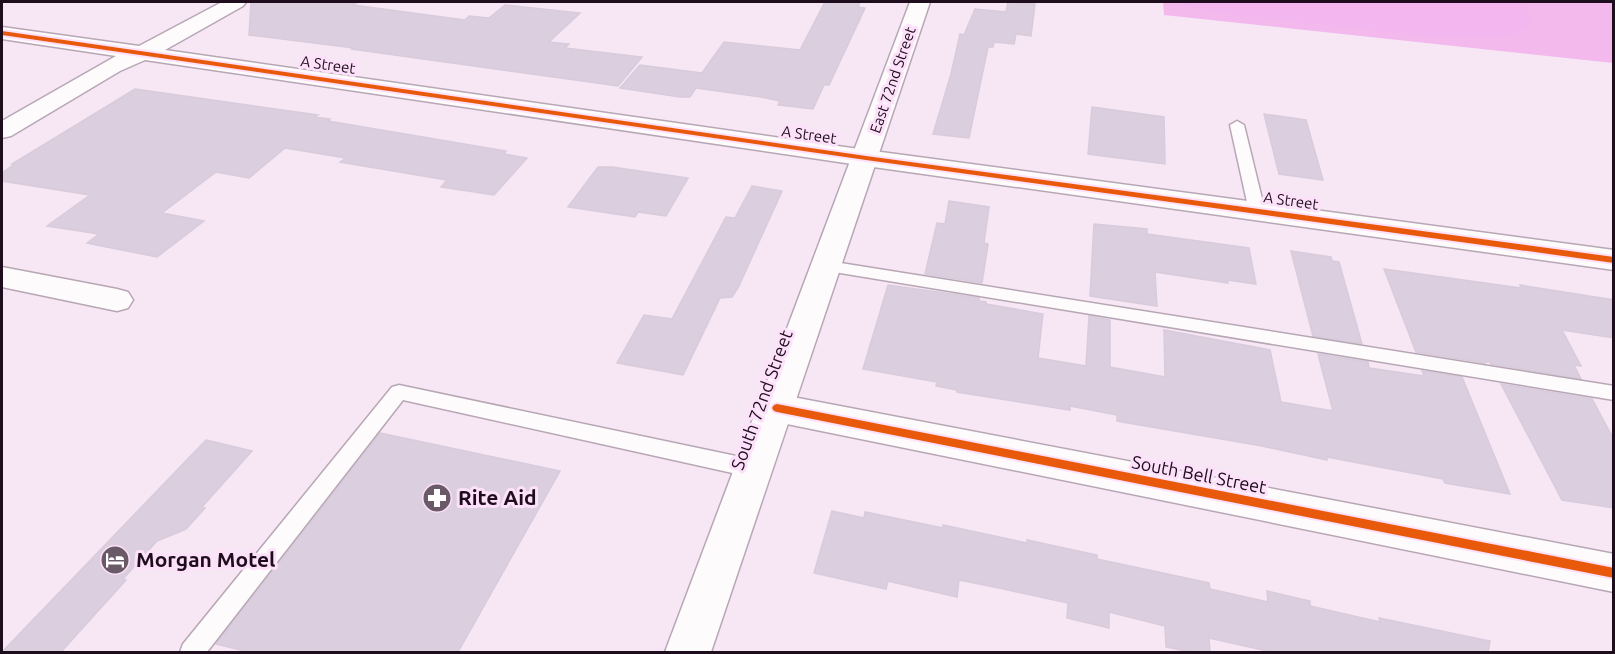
<svg xmlns="http://www.w3.org/2000/svg" width="1615" height="654" font-family="Ubuntu,sans-serif">
<style>
.green{fill:#f3b9ed}
.forest{fill:#f4b6ee}
.building{fill:#dbcede;stroke:#d8cbdb;stroke-width:1.5}
.lines{fill:none;stroke-linecap:round;stroke-linejoin:round}
.service-casing{stroke:#b7a7b5;stroke-width:3}
.minor-casing{stroke:#b7a7b5;stroke-width:3}
.primary-casing{stroke:#b7a7b5;stroke-width:3}
.service{fill:#fefbfd;fill-rule:evenodd}
.minor{fill:#fefbfd;fill-rule:evenodd}
.primary{fill:#fefbfd;fill-rule:evenodd}
.cycleway-casing{stroke:#fde0f9;stroke-width:4}
.cycleway{fill:#e8590c;fill-rule:evenodd}
.labels{text-anchor:middle;stroke-width:6;stroke-linejoin:round;paint-order:stroke}
.far-street-label{font-size:15px;fill:#1e0e1d;stroke:#fde0f9}
.street-label{font-size:18px;fill:#1e0e1d;stroke:#fde0f9}
.near-poi-label{font-size:21px;font-weight:bold;fill:#1e0e1d;stroke:#fde0f9;text-anchor:start}
</style>
<rect width="100%" height="100%" fill="#f7e6f4"/>
<!-- green -->
<path class="green" d="M1163 2H1613V63L1164 15Z"/>
<!-- forest -->
<path class="forest" d="M1182 2H1523L1531 19 1528 28C1489 48 1383 31 1337 26 1287 21 1237 17 1187 6Z"/>
<!-- building -->
<path class="building" d="M251 2H358L353 5 465 20 469 16 489 18 505 5 580 13 549 42 569 44 565 48 642 57 618 86 352 49 354 48 249 35Z
M825 2H860L858 7 865 8 829 85H824L813 109 778 105 780 101 761 97 696 88 690 97H680L620 88 640 65 702 73 724 42 800 50Z
M1008 2 1035 4 1031 36 1016 34 1014 44 994 42 993 47H988L969 138 933 134 951 74 960 34 964 35 975 9 1006 12Z
M135 89 318 115 315 117 330 119 328 121 506 151 504 154 527 158 494 195 441 187 447 180 340 162 346 158 285 148 249 178 216 172 162 213 204 221 157 257 87 243 99 234 47 226 90 195 2 181V173L15 164H12Z
M1092 107 1164 117 1165 164 1088 154Z
M1264 114 1306 120 1323 180 1279 174Z
M598 167H612L688 178 666 216 638 212 635 217 568 207Z
M752 186 782 191 738 288 732 297 720 298 683 375 617 363 644 315 672 319 726 217 735 218Z
M949 201 989 207 984 243 988 244 982 283 925 274 937 223 945 224Z
M1094 224 1147 229V234L1249 248 1256 284 1227 280 1228 283 1155 272 1157 306 1090 296Z
M1291 251 1331 257 1332 261 1339 262 1362 344 1313 336Z
M1384 269 1521 288 1520 285 1614 300V338L1562 330 1581 366 1574 365 1581 379 1491 364 1489 361 1485 363 1416 352Z
M888 285 979 298V301L986 302V304L1043 314 1038 358 1086 366 1089 316 1110 320V367L1165 377 1164 330 1270 350 1281 402 1333 411 1318 354 1368 362 1369 368 1424 376 1422 371 1462 377 1510 494 1445 483 1443 479 1327 457V460L1262 446 1117 421V415L1070 406V410L957 392V390L936 386 937 382 863 369Z
M1501 384 1592 399 1614 440V508L1562 500Z
M380 433 560 471 458 652H249L216 644Z
M206 440 252 451 202 507 205 508 186 529 157 541 123 579 126 580 61 652H2Z
M832 511 864 518 865 512 943 528V525L1027 543V540L1097 555V559L1209 583 1210 589 1268 602 1267 591 1310 601V606L1380 622 1379 618 1490 641 1488 652H1272L1209 638 1210 652H1190L1166 647 1165 626 1109 612V628L1067 618 1068 603 999 588 959 580 957 597 888 581 886 589 814 573Z"/>
<g class="lines">
<!-- service casing -->
<g class="service-casing">
<path id="service" d="M1237 121 1244 125 1265 211 1257 216 1249 211 1230 125Z
M828 261 1614 386V400L822 270 820 266 822 262Z
M399 385 755 460 762 463 766 469 762 475 755 478 403 400 207 652H180L183 644 392 387Z"/>
</g>
<!-- minor casing -->
<g class="minor-casing">
<path id="minor" d="M222 2H246L243 6 165 50 866 150 1614 250V270L866 166 145 60 120 71 11 136 2 138V121L116 56 2 39V27L139 46Z
M2 267 117 289 128 292 133 300 128 308 117 311 2 287Z
M777 394 1614 554V592L777 422 764 418 759 408 764 398Z"/>
</g>
<!-- primary casing -->
<g class="primary-casing">
<path id="primary" d="M910 2H930L711 652H665Z"/>
</g>
<!-- service -->
<use href="#service" class="service"/>
<!-- minor -->
<use href="#minor" class="minor"/>
<!-- primary -->
<use href="#primary" class="primary"/>
<!-- cycleway casing -->
<g class="cycleway-casing">
<path id="cycleway" d="M2 31 866 156 1614 257V263L866 160 2 35Z
M777 404 1614 568V578L777 412 774 411 772 408 774 405Z"/>
</g>
<!-- cycleway -->
<use href="#cycleway" class="cycleway"/>
</g>
<!-- icons -->
<defs>
<g id="pharmacy-disc" transform="scale(1.5)"><circle r="9.5" fill="#6a5a68" stroke="#fde0f9"/><path d="M-2-6h4v4h4v4h-4v4h-4v-4h-4v-4h4Z" fill="#fff"/></g>
<g id="hotel-disc" transform="scale(1.5)"><circle r="9.5" fill="#6a5a68" stroke="#fde0f9"/><path d="M-6-4.5h1.5V1H6V5H4.5V3h-9V5H-6ZM-4 0a1.8 1.8 0 1 1 3.6 0ZM.5 0V-2.5h3Q6-2.5 6 0Z" fill="#fff"/></g>
</defs>
<g fill-rule="evenodd">
<use href="#pharmacy-disc" x="437" y="498"/>
<use href="#hotel-disc" x="115" y="560"/>
</g>
<g class="labels">
<!-- far-street labels -->
<g class="far-street-label">
<text transform="translate(328 65) rotate(8)" y="5">A Street</text>
<text transform="translate(893 80) rotate(-71)" y="5">East 72nd Street</text>
<text transform="translate(809 135) rotate(8)" y="5">A Street</text>
<text transform="translate(1291 201) rotate(8)" y="5">A Street</text>
</g>
<!-- street labels -->
<g class="street-label">
<text transform="translate(762 400) rotate(-70)" y="6">South 72nd Street</text>
<text transform="translate(1199 475) rotate(11)" y="6">South Bell Street</text>
</g>
<!-- near-poi labels -->
<g class="near-poi-label">
<text x="458" y="505">Rite Aid</text>
<text x="136" y="567">Morgan Motel</text>
</g>
</g>
<!-- border -->
<rect width="1615" height="654" fill="none" stroke="#1e0e1d" stroke-width="6"/>
</svg>
